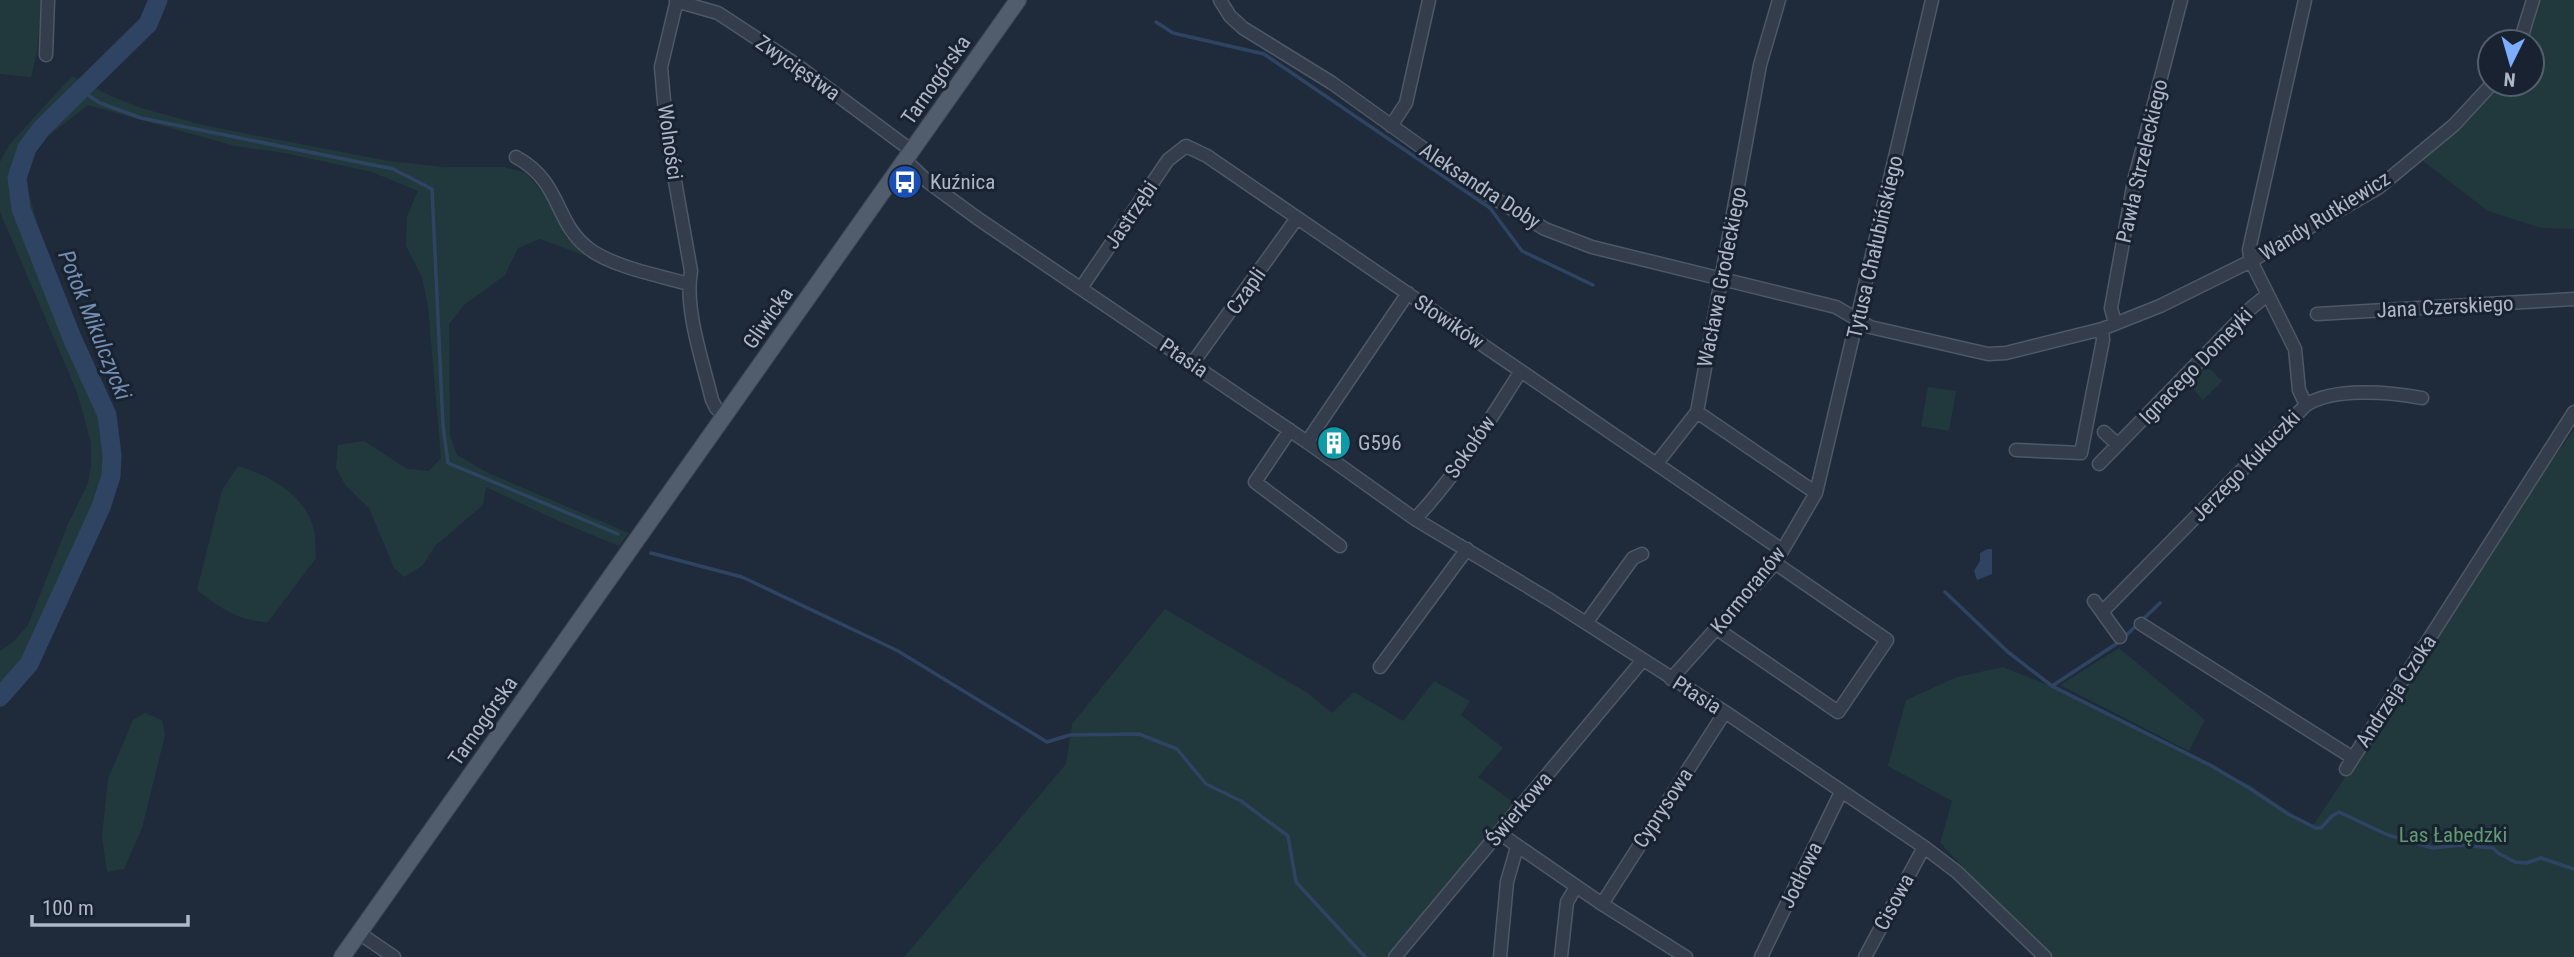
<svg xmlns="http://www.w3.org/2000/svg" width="2574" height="957" font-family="'Roboto Condensed',sans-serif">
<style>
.green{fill:#21393c}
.water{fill:#2f4462}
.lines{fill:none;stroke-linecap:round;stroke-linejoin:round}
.stream{stroke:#2f4462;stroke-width:3.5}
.river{stroke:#2f4462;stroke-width:19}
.minor-casing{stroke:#4e5866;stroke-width:15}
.major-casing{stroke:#3d4655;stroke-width:18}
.minor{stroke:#333d4c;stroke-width:12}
.major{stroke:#515c6c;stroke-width:16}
.labels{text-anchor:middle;stroke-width:6;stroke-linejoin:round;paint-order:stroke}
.street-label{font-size:21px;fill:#aeb8c8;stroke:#192230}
.poi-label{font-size:21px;fill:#aeb8c8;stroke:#192230;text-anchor:start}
.park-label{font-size:21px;fill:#639b70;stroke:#192230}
.water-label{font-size:23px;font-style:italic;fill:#738eb2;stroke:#192230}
</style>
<rect width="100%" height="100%" fill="#1f2b3b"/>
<!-- green -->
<path class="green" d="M0 0H42L37 52 31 77 0 74Z
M2533 0H2574V229L2541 228 2488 211 2419 158 2506 84H2532V42H2525Z
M72 76 111 96 141 108 207 126 388 161 444 167H504L526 173 548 199 566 237 586 256 540 239 518 248 505 275 464 305 449 324 450 436 457 455 488 473 629 533 619 546 561 522 486 487 483 505 435 546 422 566 404 577 394 568 369 508 346 486 336 468 338 445 364 441 407 469 429 471 441 458 428 306 422 277 406 246 407 216 418 191 372 172 285 153 235 146 88 105 42 141 24 168C33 220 53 271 73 320 85 348 100 374 111 403 126 443 115 494 99 533 87 561 69 586 57 614 47 637 41 660 26 681 18 691 7 697 0 708V651L13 642 28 625 68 524 88 483 91 466V443L77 392 0 212V162L9 145Z
M2210 369 2222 381 2203 400 2192 388 2191 381 2202 370Z
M1928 387 1956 391 1949 431 1921 426Z
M2574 430V957H2051L1940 843 1952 801 1888 766 1906 700 1957 677 2003 667 2063 691 2182 753 2248 784 2312 827 2451 617 2537 481Z
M238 466C269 475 306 495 314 530 316 539 315 549 316 558L268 622C240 622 218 607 197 590L222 490Z
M1165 609 1306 692 1332 713 1354 692 1403 721 1434 681 1470 701 1461 715 1503 748 1478 777 1516 804 1515 808 1388 957H904L1066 764 1072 724Z
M2119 648 2205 720 2189 751 2060 685Z
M145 713 162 720 165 735 142 828 124 869 107 872 102 837 108 779 133 720Z"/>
<!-- water -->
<path class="water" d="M1988 549H1992V574L1977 580 1974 571 1980 561V553Z"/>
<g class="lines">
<!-- stream -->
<path class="stream" d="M1156 22 1173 33 1264 54 1490 208 1522 251 1593 285
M80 90 100 103 141 118 393 169 432 189 443 426 448 463 618 534
M651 553 742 577 871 638 898 651 1047 742 1070 735 1139 734 1177 749 1206 784 1241 801 1288 836 1296 882 1365 957
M1945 592 2008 652 2052 686 2210 765 2249 788 2288 814 2316 828H2321L2332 816 2339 812 2388 835 2433 848 2460 845 2493 848 2498 853 2515 862 2526 863 2541 858 2574 869
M2052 686 2119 642 2160 603"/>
<!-- river -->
<path class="river" d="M0 697 29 664 101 507 111 476 112 455 107 415 72 338 21 209 17 178 27 148 42 128 148 24 158 0"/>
<!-- minor casing -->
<g class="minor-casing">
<path id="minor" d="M677 0 661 67 667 136 691 271C684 309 703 362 712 400L716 408 724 416
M1220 0 1230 16 1243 28 1332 83 1484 192 1545 229 1592 247 1836 307 1870 327 1988 354 2006 353 2102 329 2160 306 2251 261 2249 250 2305 0
M676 1 718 13 794 63 912 151
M2520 42 2533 0
M46 55 48 0
M1391 126 1406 103 1429 0
M516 157C562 182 554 222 588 248 610 266 660 276 689 284
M905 160 928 182 977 218 1307 442 1415 519 1550 600 1725 712 1924 847 1957 872 2045 957
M1081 288 1168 160 1186 146 1207 156 1782 550
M2317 314 2574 299
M2115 323 2111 308 2134 181 2181 0
M1192 364 1297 218
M2306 405 2299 390 2295 349 2251 261 2378 188 2454 125 2492 84
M1697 412 1760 65 1779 0
M1697 412 1816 493
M1290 430 1255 482 1340 546
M2104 432 2118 445
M1307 442 1408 293
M2016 450 2081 453 2103 340 2102 329
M1657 463 1697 412
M2099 464 2250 309 2267 295
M1415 519C1457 475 1488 422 1521 371
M2094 601 2120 637
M2102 612 2306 405C2334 387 2390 392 2422 398
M1586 623 1633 558 1642 554
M2141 624 2353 758
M1717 629 1838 712 1887 640 1775 563
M1380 667 1467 549
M1671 679 1775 563 1816 493 1932 0
M2346 769 2574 412
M1499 833 1602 904 1686 957
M1602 904 1725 712
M359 933 394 957
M1395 957 1642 661
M1500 957 1507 882 1517 847
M1561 957 1567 902 1576 887
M1761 957 1841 792
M1865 957 1924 847"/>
</g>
<!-- major casing -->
<g class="major-casing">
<path id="major" d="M342 957 1018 0"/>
</g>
<!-- minor -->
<use href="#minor" class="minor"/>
<!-- major -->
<use href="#major" class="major"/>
</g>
<!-- icons -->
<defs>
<g id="bus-disc" transform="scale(1.75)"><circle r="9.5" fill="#1a4fb4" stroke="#192230"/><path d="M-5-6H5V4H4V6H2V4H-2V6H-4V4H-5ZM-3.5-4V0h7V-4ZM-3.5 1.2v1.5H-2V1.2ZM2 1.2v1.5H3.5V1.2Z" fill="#fff"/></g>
<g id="building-disc" transform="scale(1.75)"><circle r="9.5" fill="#0f9aa8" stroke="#192230"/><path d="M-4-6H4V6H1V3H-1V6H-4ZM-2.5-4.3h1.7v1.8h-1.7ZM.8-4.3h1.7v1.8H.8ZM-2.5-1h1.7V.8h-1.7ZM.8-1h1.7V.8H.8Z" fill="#fff"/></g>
</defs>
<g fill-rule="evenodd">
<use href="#bus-disc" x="905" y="182"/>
<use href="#building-disc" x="1334" y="443"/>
</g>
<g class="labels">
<!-- street labels -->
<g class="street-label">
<text transform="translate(798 68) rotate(35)" y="7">Zwycięstwa</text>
<text transform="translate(936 80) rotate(-55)" y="7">Tarnogórska</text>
<text transform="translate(670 142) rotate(82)" y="7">Wolności</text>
<text transform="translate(2142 161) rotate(-77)" y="7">Pawła Strzeleckiego</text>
<text transform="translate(1480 186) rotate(33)" y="7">Aleksandra Doby</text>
<text transform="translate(1131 215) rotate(-56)" y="7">Jastrzębi</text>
<text transform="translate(2325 216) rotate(-32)" y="7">Wandy Rutkiewicz</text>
<text transform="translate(1875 247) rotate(-77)" y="7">Tytusa Chałubińskiego</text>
<text transform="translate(1722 277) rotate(-79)" y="7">Wacława Grodeckiego</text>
<text transform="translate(1246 291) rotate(-55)" y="7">Czapli</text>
<text transform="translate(2445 307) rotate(-3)" y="7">Jana Czerskiego</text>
<text transform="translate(768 318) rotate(-55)" y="7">Gliwicka</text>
<text transform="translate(1449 322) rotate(34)" y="7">Słowików</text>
<text transform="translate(1184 358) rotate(34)" y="7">Ptasia</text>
<text transform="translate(2196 366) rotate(-46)" y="7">Ignacego Domeyki</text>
<text transform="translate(1470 447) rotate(-55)" y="7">Sokołów</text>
<text transform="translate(2246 466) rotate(-46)" y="7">Jerzego Kukuczki</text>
<text transform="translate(1748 590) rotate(-51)" y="7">Kormoranów</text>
<text transform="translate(2396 691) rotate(-57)" y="7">Andrzeja Czoka</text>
<text transform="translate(1697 695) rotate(32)" y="7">Ptasia</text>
<text transform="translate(483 721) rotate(-55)" y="7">Tarnogórska</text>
<text transform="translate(1663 808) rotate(-57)" y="7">Cyprysowa</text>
<text transform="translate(1519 809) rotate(-50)" y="7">Świerkowa</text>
<text transform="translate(1801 875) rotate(-64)" y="7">Jodłowa</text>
<text transform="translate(1894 902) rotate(-62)" y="7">Cisowa</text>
</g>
<!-- poi labels -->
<g class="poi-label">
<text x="930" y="189">Kuźnica</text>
<text x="1358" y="450">G596</text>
</g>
<!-- park labels -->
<g class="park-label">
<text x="2453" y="842">Las Łabędzki</text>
</g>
<!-- water labels -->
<g class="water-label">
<text transform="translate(95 325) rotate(68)" y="8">Potok Mikulczycki</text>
</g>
</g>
<!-- north arrow -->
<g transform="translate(2511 63) rotate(185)"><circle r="33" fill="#192230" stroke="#555e6d" stroke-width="2"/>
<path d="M0-5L12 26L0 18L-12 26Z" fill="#7cadff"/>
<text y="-10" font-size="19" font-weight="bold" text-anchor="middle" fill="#aeb8c8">N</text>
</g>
<!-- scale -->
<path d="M32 915v10h156v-10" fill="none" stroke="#aeb8c8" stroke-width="3.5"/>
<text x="42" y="915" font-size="21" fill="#aeb8c8" stroke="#192230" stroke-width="5" paint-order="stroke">100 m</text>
</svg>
